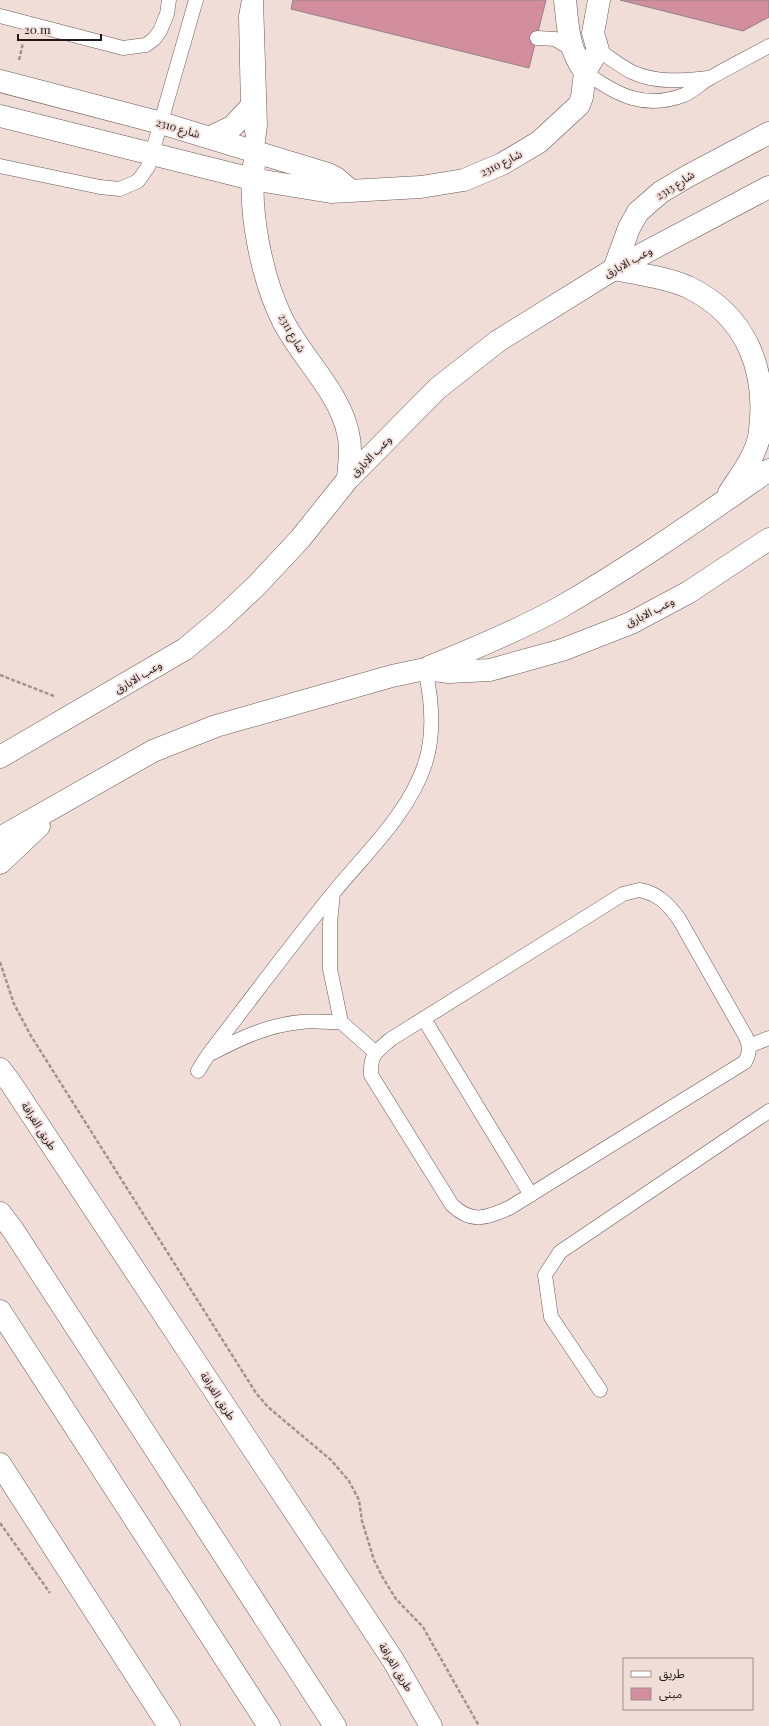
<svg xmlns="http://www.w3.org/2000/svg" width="769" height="1726" font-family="'Playfair Display','Noto Sans Arabic',serif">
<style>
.building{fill:#d28d9e;stroke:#948386}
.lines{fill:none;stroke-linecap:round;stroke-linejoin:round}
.lane-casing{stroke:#695955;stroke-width:15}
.street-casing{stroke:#695955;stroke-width:23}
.secondary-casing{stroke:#695955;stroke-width:23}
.highway-casing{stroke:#695955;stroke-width:23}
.path{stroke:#a29390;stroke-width:2.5;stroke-dasharray:4 2;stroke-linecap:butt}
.lane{stroke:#fff;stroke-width:14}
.street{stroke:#fff;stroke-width:22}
.secondary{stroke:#fff;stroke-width:22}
.highway{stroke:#fff;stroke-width:22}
.labels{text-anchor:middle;stroke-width:3.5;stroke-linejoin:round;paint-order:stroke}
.street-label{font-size:11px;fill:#211a19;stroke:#f0ddd8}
</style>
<rect width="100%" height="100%" fill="#f0ddd8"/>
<!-- building -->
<path class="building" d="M293 0H546L529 68 291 9Z
M620 0H769V17L743 31Z"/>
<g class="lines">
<!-- lane casing -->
<g class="lane-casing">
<path id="lane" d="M249 0 246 16 248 110 256 152
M256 0 260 125 258 141
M0 16 123 48 146 45 154 39 160 31 167 14 169 0
M537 38 555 39 573 50
M598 50C609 57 620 66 632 72 655 83 683 81 708 78
M585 72C616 95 645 110 684 95 693 91 701 83 710 78 729 67 749 57 769 46
M0 166 100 187 120 189 138 181 148 167 196 0
M639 890C658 893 668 904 679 919L746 1037C750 1047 750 1053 745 1062L509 1208C486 1218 472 1224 452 1205L371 1075C370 1054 376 1052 391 1039L623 894Z
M333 893 330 923V969L341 1022
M424 1019 531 1195
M749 1046 769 1038
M212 1053C241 1038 268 1025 301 1022 314 1020 328 1023 341 1022L375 1052
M198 1071 208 1055C250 1000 291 945 334 892 366 853 409 813 425 764 435 733 432 700 425 669
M600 1390 551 1317 545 1275 560 1252 769 1111"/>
</g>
<!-- street casing -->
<g class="street-casing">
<path id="street" d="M565 0C568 27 568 49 585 72
M0 81 161 123 328 174 336 178 350 190
M0 116 252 179 331 192 421 187 464 180 502 164 539 142 579 105 582 97 585 72 598 50 593 33 599 0
M211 137 232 127 248 110
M254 165C248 211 262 279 283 321 302 358 340 393 348 433 352 448 349 464 348 479
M614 269 629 228 638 212 661 192 688 176 769 133"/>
</g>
<!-- secondary casing -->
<g class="secondary-casing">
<path id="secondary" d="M614 269C638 274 665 277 688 287 748 316 769 373 759 438 754 458 740 476 729 493
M429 667C474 649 517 631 559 608 631 567 700 518 769 470
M0 757 185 649 221 619 257 585 300 539 348 479 438 388 498 341 614 269 769 187
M0 838 153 751 216 726 392 676 425 669 449 672 490 670 562 650 631 623 689 592 769 539
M0 863 39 826
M0 1069 10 1082 393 1660 431 1726
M0 1464 169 1726"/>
</g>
<!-- highway casing -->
<g class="highway-casing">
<path id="highway" d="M0 1213 13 1230 335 1726
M0 1311 269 1726"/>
</g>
<!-- path -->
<path class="path" d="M19 60 23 43
M0 675 54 696
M0 962 14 1004 31 1036 256 1393 268 1407 331 1460 349 1481 359 1500 362 1521 374 1560 383 1578 396 1599 423 1627 479 1726
M0 1523 50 1593"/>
<!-- lane -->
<use href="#lane" class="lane"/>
<!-- street -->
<use href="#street" class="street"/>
<!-- secondary -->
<use href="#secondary" class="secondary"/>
<!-- highway -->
<use href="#highway" class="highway"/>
</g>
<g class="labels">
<!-- street labels -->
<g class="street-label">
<text transform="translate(178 128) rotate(16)" y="4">شارع 2310</text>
<text transform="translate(501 163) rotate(-27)" y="4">شارع 2310</text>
<text transform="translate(675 185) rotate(-33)" y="4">شارع 2313</text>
<text transform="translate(628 262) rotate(-29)" y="4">وعب الابارق</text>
<text transform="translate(292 333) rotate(60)" y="4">شارع 2311</text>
<text transform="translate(371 456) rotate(-46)" y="4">وعب الابارق</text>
<text transform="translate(650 612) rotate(-27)" y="4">وعب الابارق</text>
<text transform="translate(138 677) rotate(-31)" y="4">وعب الابارق</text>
<text transform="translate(39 1126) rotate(57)" y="4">طريق الغرافة</text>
<text transform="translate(218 1396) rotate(57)" y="4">طريق الغرافة</text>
<text transform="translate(396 1667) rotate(58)" y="4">طريق الغرافة</text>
</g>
</g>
<!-- legend -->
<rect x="623" y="1658" width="130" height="52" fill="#f0ddd8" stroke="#9d8f8c"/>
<rect x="631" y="1671" width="20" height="6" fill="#ffffff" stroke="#9d8f8c"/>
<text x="659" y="1678" font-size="12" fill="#211a19">طريق</text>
<rect x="631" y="1688" width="20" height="12" fill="#d28d9e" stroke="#9d8f8c"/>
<text x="659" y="1698" font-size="12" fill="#211a19">مبنى</text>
<!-- scale -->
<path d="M18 34v6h83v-6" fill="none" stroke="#211a19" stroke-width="2"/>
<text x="24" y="34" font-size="12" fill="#211a19" stroke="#f0ddd8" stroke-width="3" paint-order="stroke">20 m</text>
</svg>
